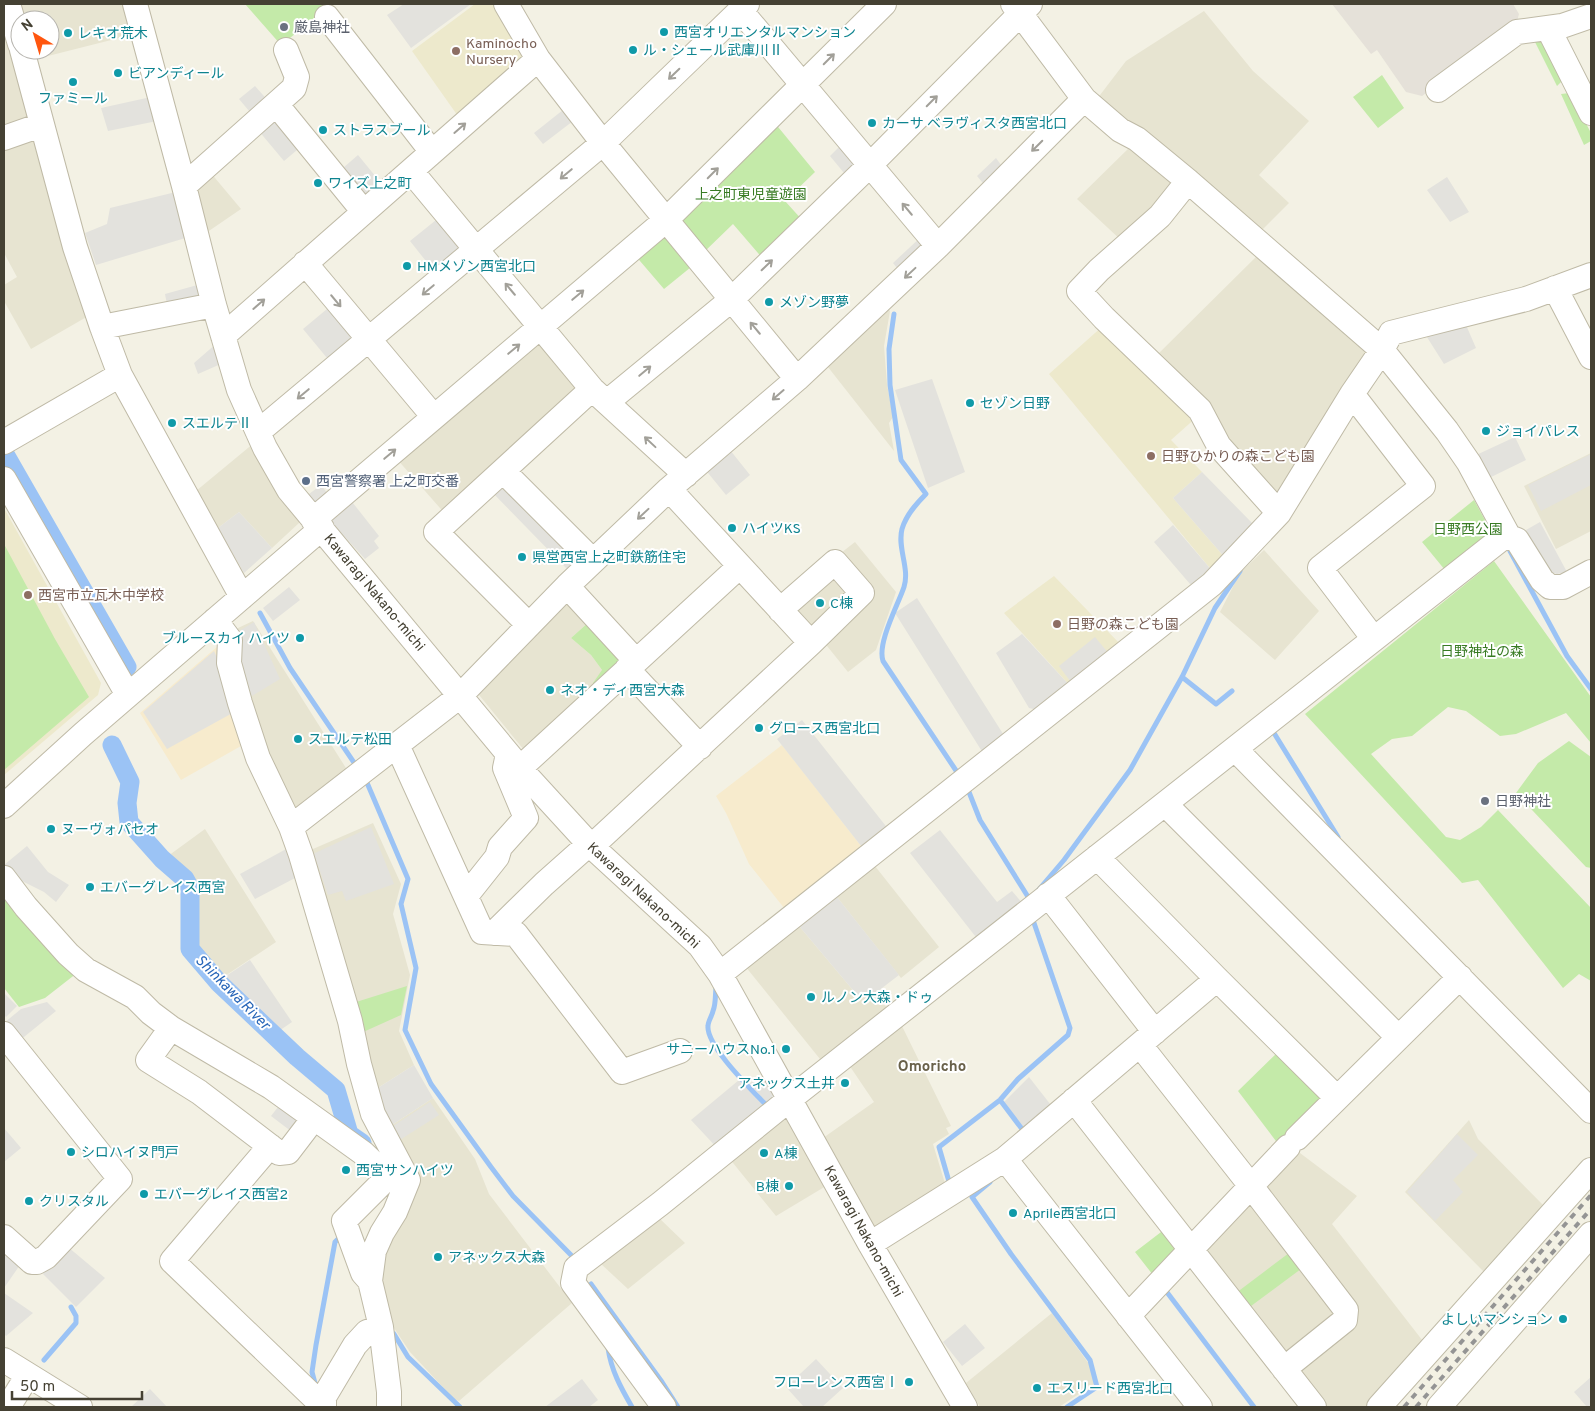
<svg xmlns="http://www.w3.org/2000/svg" width="1595" height="1411" font-family="Overpass,'Noto Sans JP',sans-serif">
<style>
.residential{fill:#e7e4d1}
.commercial{fill:#f7ebcd}
.industrial{fill:#e5e1d9}
.education{fill:#ede9cc}
.green{fill:#c4eaa9}
.parking{fill:#e3e2dd}
.lines{fill:none;stroke-linecap:round;stroke-linejoin:round}
.stream{stroke:#9bc3f5;stroke-width:5}
.canal{stroke:#9bc3f5;stroke-width:19}
.minor-casing{stroke:#bfbaa6;stroke-width:26}
.minor{stroke:#fff;stroke-width:24}
.rail{stroke:#949494;stroke-width:4;stroke-dasharray:6 6;stroke-linecap:butt}
.oneway{stroke:#a2a099}
.worship-dot{fill:#6b7280;stroke:#fff;stroke-width:2}
.culture-dot{fill:#0f9aa8;stroke:#fff;stroke-width:2}
.education-dot{fill:#8d6e63;stroke:#fff;stroke-width:2}
.service-dot{fill:#5c6f8a;stroke:#fff;stroke-width:2}
.labels{text-anchor:middle;stroke-width:4;stroke-linejoin:round;paint-order:stroke}
.worship-label{font-size:14px;fill:#5b616d;stroke:#fff;text-anchor:start}
.culture-label{font-size:14px;fill:#0d838f;stroke:#fff;text-anchor:start}
.education-label{font-size:14px;fill:#785e54;stroke:#fff;text-anchor:start}
.park-label{font-size:14px;fill:#387b23;stroke:#fff}
.service-label{font-size:14px;fill:#4e5e75;stroke:#fff;text-anchor:start}
.street-label{font-size:14px;fill:#454133;stroke:#fff}
.water-label{font-size:15px;font-style:italic;fill:#2665b8;stroke:#fff}
.neighbourhood-label{font-size:15px;font-weight:bold;fill:#69614a;stroke:#fff}
</style>
<rect width="100%" height="100%" fill="#f3f1e4"/>
<!-- residential -->
<path class="residential" d="M20 4H130L139 33 36 59 33 50H50V20H25Z
M1204 11 1253 71 1309 121 1259 175 1289 203 1261 231 1097 99 1126 61Z
M4 21 32 115 4 130Z
M31 138 40 142 90 315 31 349 4 301V285L17 277 4 253V147Z
M1132 145 1181 183 1123 242 1077 199Z
M210 172 241 209 203 235 190 188Z
M1260 253 1370 351 1359 361 1290 481 1276 502 1153 359Z
M885 305 890 311 884 346 887 384 893 417 889 423 894 451 824 362Z
M538 340 586 390 447 516 396 458Z
M254 443 299 516V523L272 548 239 512 218 528 196 491Z
M1591 453V531L1556 549 1524 486Z
M855 542 896 592 876 650 848 672 823 641 873 597 837 556Z
M1264 550 1319 611 1275 660 1220 612 1240 573Z
M831 573 854 591 818 631 792 615Z
M566 597 590 621 571 638 591 655 602 670 599 690 524 750 475 690Z
M253 621 351 776 294 820 233 660 238 628Z
M373 823 401 884 393 914 410 975 399 1031 414 1065 370 1093 306 852Z
M205 829 276 942 222 978 196 954 192 885 168 856Z
M871 861 939 947 901 978 833 892Z
M794 920 857 995 876 996 892 1013 824 1064 741 961Z
M900 1022 951 1126 946 1128 949 1134 933 1144 947 1190 880 1228 872 1227 823 1138 874 1102 847 1062Z
M433 1098 475 1159 489 1194 572 1303 459 1401 454 1399 410 1352 392 1325 374 1280 377 1257 410 1205 386 1129Z
M780 1118 787 1119 826 1186 776 1216 729 1158Z
M1469 1120 1478 1139 1546 1208 1485 1273 1405 1192Z
M1296 1150 1357 1196 1332 1224 1426 1345 1368 1407H1323L1199 1251Z
M658 1217 685 1243 628 1289 600 1263Z
M1052 1313 1092 1368 1094 1384 1059 1407H980L966 1383Z"/>
<!-- commercial -->
<path class="commercial" d="M218 646 248 742 181 780 140 713Z
M782 745 865 851 788 913 749 864 726 813 716 796Z"/>
<!-- industrial -->
<path class="industrial" d="M1332 4H1513L1519 14 1515 28 1422 96 1406 92 1377 50 1371 54Z"/>
<!-- education -->
<path class="education" d="M475 4H492L530 58 460 119 412 51Z
M1104 325 1198 416 1171 440 1202 472 1173 498 1227 560 1214 573 1049 374Z
M4 508 101 683 98 695 4 775Z
M1054 576 1123 647 1072 688 1004 613Z"/>
<!-- green -->
<path class="green" d="M245 4H325L328 8 281 45Z
M1544 33 1562 81 1557 86 1532 36Z
M1382 75 1404 108 1378 128 1353 97Z
M1570 93 1591 133V141L1584 145 1561 94Z
M774 122 815 172 785 201 804 222 764 260 733 224 702 254 677 218Z
M664 229 696 263 664 289 634 254Z
M1474 500 1492 533 1445 570 1422 542Z
M4 544 55 639 89 697 4 770Z
M1494 561 1591 697V743L1566 713 1516 734 1500 736 1466 711 1448 707 1412 736 1392 739 1371 754 1446 837 1460 840 1481 827 1498 810 1591 908V981L1579 974 1563 988 1478 880 1462 883 1305 714Z
M590 621 624 658 599 690 593 683 602 670 591 655 571 638Z
M1569 741 1591 757V868L1586 867 1516 793 1538 763Z
M4 885 77 973 45 998 19 1007 4 988Z
M407 986 401 1015 361 1033 353 1003Z
M1279 1051 1322 1095V1103L1279 1145 1238 1091Z
M1165 1229 1181 1249 1153 1275 1135 1252Z
M1293 1250 1305 1266 1247 1309 1236 1293Z"/>
<!-- parking -->
<path class="parking" d="M404 4H471L411 48 387 15Z
M255 86 271 104 255 118 239 99Z
M151 97 157 121 108 131 101 108Z
M568 106 577 118 543 144 534 133Z
M273 117 303 145 284 161 258 130Z
M845 141 863 163 849 179 830 156Z
M358 155 381 183 366 196 343 168Z
M996 158 1004 169 987 188 977 176Z
M1447 177 1469 212 1450 222 1427 190Z
M180 191 192 236 96 265 85 233 107 224 110 208Z
M441 216 468 249 437 275 410 241Z
M923 235 932 244 901 273 893 263Z
M201 284 206 302 168 310 165 294Z
M333 304 362 338 332 364 303 329Z
M1466 325 1476 348 1444 364 1425 334Z
M217 343 223 363 198 374 194 363Z
M932 379 965 472 928 488 895 390Z
M1515 437 1526 460 1485 480 1474 456Z
M730 450 750 475 726 495 704 468Z
M1591 454V485L1541 511 1528 485Z
M1202 472 1256 527 1227 560 1173 498Z
M505 482 578 560 567 569 490 490Z
M321 485 332 499 316 511 305 497Z
M349 498 379 536 374 541 379 548 365 559 326 516Z
M239 512 272 548 244 573 218 528Z
M1540 522 1567 572 1557 574 1548 571 1526 530Z
M1173 525 1214 573 1199 584H1190L1154 542Z
M289 587 300 600 273 621 263 608Z
M917 598 1005 737 983 753 895 613Z
M254 622 280 679 252 696 238 664 239 631Z
M1022 634 1072 688 1042 711 1029 708 996 653Z
M1095 637 1110 655 1073 685 1059 666Z
M214 651 227 678 238 710 167 749 143 712Z
M802 720 889 830 865 851 777 739Z
M371 827 394 884 346 901 342 891 328 895 320 871 313 854Z
M940 830 997 902 1012 891 1024 905 979 941 910 853Z
M27 846 48 872 69 885 56 902 44 892 10 875 4 868V865Z
M288 848 297 877 255 899 240 874Z
M833 892 899 975 873 995H857L794 920Z
M250 960 292 1022 279 1031 223 978Z
M4 993 17 1006 6 1017 4 1015Z
M47 1002 56 1011 19 1041 4 1023 21 1009Z
M414 1065 433 1098 386 1129 370 1093Z
M766 1075 778 1099 769 1106 750 1083Z
M1029 1077 1054 1109 1026 1131 1004 1102Z
M739 1080 767 1109 719 1150 691 1120Z
M282 1102 306 1120 296 1135 271 1116Z
M430 1102 439 1115 395 1143 387 1130Z
M4 1128 21 1148 4 1162Z
M1457 1134 1478 1155 1453 1180 1463 1192 1435 1221 1407 1192Z
M68 1247 105 1278 76 1307 43 1274Z
M4 1250 22 1262 4 1288Z
M4 1293 33 1313 6 1336 4 1334Z
M965 1324 985 1348 962 1366 943 1342Z
M816 1359 843 1388 822 1407H804L786 1387Z
M1591 1377V1407H1587L1574 1392Z
M582 1379 598 1400 589 1407H545Z
M150 1389 167 1407H131Z"/>
<g class="lines">
<!-- stream -->
<path class="stream" d="M894 314 889 349 890 385 901 460 926 494C916 504 906 515 902 529 897 548 910 568 904 587 898 605 877 643 883 661L959 775
M1510 551 1567 656 1591 689
M260 613 290 668 357 767
M1182 677 1216 704 1232 691
M1274 733 1338 837
M365 778 408 879 401 904 416 968 405 1030 431 1084 491 1167 513 1196 571 1255
M967 787 980 820 1030 900 1064 860 1130 770 1182 677 1215 608 1240 571
M716 988C715 996 716 1004 713 1011 712 1016 708 1021 708 1026 706 1046 753 1091 767 1106
M1000 1100 1025 1133
M990 1182 972 1197 1011 1254 1090 1360 1097 1387 1067 1407
M950 1185 939 1147 1000 1100 1018 1079 1068 1035 1070 1028 1033 920
M591 1284 662 1382 678 1407
M1163 1287 1254 1407
M394 1334 408 1357 460 1407
M608 1348C611 1370 621 1388 632 1407
M44 1360 76 1323V1316L71 1307
M316 1387 312 1372 316 1345 335 1242 342 1235"/>
<!-- canal -->
<path class="canal" d="M6 456 127 667
M112 745 130 782 127 803 129 822 162 859 185 879 190 888V949L219 983 297 1057 336 1090 349 1134 362 1143"/>
<!-- minor casing -->
<g class="minor-casing">
<path id="minor" d="M8 4 20 44
M135 4 184 186 214 305 239 390 265 448 289 490 524 773 589 844 700 946 720 974 870 1244 965 1407
M506 4 538 59 603 143 797 379
M1013 4 1084 99 1120 130 1137 139 1188 181 1382 350 1447 431 1469 463 1509 537
M740 10 938 246
M327 17 432 152
M1548 28 1591 113
M22 50 75 247 102 327 120 375 242 597
M1438 90 1517 32 1562 26 1591 16
M276 104 364 212
M4 138 41 125
M411 171 592 389 686 475
M1188 181 1160 216 1099 270 1079 291 1104 318 1200 410 1219 446 1279 513
M184 186 294 88 297 77 286 50
M305 263 434 417
M1555 288 1591 357
M102 327 214 305
M223 336 538 59
M1352 394 1423 486 1320 568 1374 639
M607 402 731 300 871 164 1030 4
M258 432 603 143 747 4
M4 442 120 375
M503 471 593 561
M4 479 128 695
M313 520 666 220 884 4
M567 586 636 661
M780 610 835 562 862 593 811 643
M215 620 230 640 229 663 240 703 258 758 291 827 301 855 350 1021 359 1064 373 1114 408 1180 395 1212 382 1233 374 1251 370 1281 381 1327 389 1392V1407
M529 625 436 532 592 389
M627 669 700 747
M397 745 482 932 516 934 622 1072 680 1051
M1235 749 1591 1111
M520 768 740 566
M1165 804 1398 1037
M4 806 83 734 322 528
M291 827 460 696 567 586 669 489 797 379 938 246 1084 99
M592 846 811 643 669 489
M1097 857 1217 979 1337 1098
M4 878 26 907 68 954 86 970 135 997 151 1013 171 1028 271 1087 363 1153 388 1177 344 1221 363 1273 370 1281
M1048 895 1155 1032
M466 896 497 857 500 847 526 818 505 768 508 754
M494 933 544 884 589 844
M720 974 1212 584 1279 513 1352 394 1382 350 1391 333 1526 299 1591 275
M171 1028 148 1060 199 1092 279 1153 288 1152 314 1118
M4 1034 120 1179 46 1257 37 1262H32L4 1237
M1140 1045 1251 1186 1346 1310 1345 1320 1284 1369
M1074 1100 1314 1407
M1297 1138 1460 977
M270 1146 172 1261 324 1407
M1005 1159 1200 1407
M870 1244 1005 1159 1217 979
M1128 1316 1288 1147
M4 1360 80 1407
M8 1407 28 1375
M324 1407V1397L355 1345 367 1332 381 1327
M664 1407 573 1283 576 1268 660 1204 790 1099 1501 539 1509 537 1517 540 1542 580 1550 587H1563L1591 572
M1379 1407 1591 1170
M1439 1407 1591 1234"/>
</g>
<!-- minor -->
<use href="#minor" class="minor"/>
<!-- rail -->
<path class="rail" d="M1404 1407 1591 1195
M1416 1407 1591 1209"/>
</g>
<!-- one-way arrows -->
<defs><path id="oneway-shaft" d="M-6 0H5M1.5-3L5.5 0L1.5 3" fill="none" stroke-width="1.6" stroke-linecap="round" stroke-linejoin="round" transform="scale(1.25)"/></defs>
<g class="oneway">
<use href="#oneway-shaft" transform="translate(829 59) rotate(-45)"/>
<use href="#oneway-shaft" transform="translate(674 74) rotate(136)"/>
<use href="#oneway-shaft" transform="translate(932 101) rotate(-45)"/>
<use href="#oneway-shaft" transform="translate(460 128) rotate(-41)"/>
<use href="#oneway-shaft" transform="translate(1037 146) rotate(135)"/>
<use href="#oneway-shaft" transform="translate(713 173) rotate(-45)"/>
<use href="#oneway-shaft" transform="translate(566 174) rotate(140)"/>
<use href="#oneway-shaft" transform="translate(907 209) rotate(-130)"/>
<use href="#oneway-shaft" transform="translate(767 265) rotate(-44)"/>
<use href="#oneway-shaft" transform="translate(910 273) rotate(137)"/>
<use href="#oneway-shaft" transform="translate(510 289) rotate(-130)"/>
<use href="#oneway-shaft" transform="translate(428 290) rotate(140)"/>
<use href="#oneway-shaft" transform="translate(578 295) rotate(-40)"/>
<use href="#oneway-shaft" transform="translate(336 301) rotate(50)"/>
<use href="#oneway-shaft" transform="translate(259 304) rotate(-41)"/>
<use href="#oneway-shaft" transform="translate(755 328) rotate(-130)"/>
<use href="#oneway-shaft" transform="translate(514 349) rotate(-40)"/>
<use href="#oneway-shaft" transform="translate(645 371) rotate(-40)"/>
<use href="#oneway-shaft" transform="translate(303 394) rotate(140)"/>
<use href="#oneway-shaft" transform="translate(778 395) rotate(139)"/>
<use href="#oneway-shaft" transform="translate(650 442) rotate(-137)"/>
<use href="#oneway-shaft" transform="translate(390 454) rotate(-40)"/>
<use href="#oneway-shaft" transform="translate(643 514) rotate(137)"/>
</g>
<!-- markers -->
<g class="worship-dot">
<circle cx="284" cy="27" r="5"/>
<circle cx="1485" cy="801" r="5"/>
</g>
<g class="culture-dot">
<circle cx="664" cy="32" r="5"/>
<circle cx="68" cy="33" r="5"/>
<circle cx="633" cy="50" r="5"/>
<circle cx="118" cy="73" r="5"/>
<circle cx="73" cy="82" r="5"/>
<circle cx="872" cy="123" r="5"/>
<circle cx="323" cy="130" r="5"/>
<circle cx="318" cy="183" r="5"/>
<circle cx="407" cy="266" r="5"/>
<circle cx="769" cy="302" r="5"/>
<circle cx="970" cy="403" r="5"/>
<circle cx="172" cy="423" r="5"/>
<circle cx="1486" cy="431" r="5"/>
<circle cx="732" cy="528" r="5"/>
<circle cx="522" cy="557" r="5"/>
<circle cx="820" cy="603" r="5"/>
<circle cx="300" cy="638" r="5"/>
<circle cx="550" cy="690" r="5"/>
<circle cx="759" cy="728" r="5"/>
<circle cx="298" cy="739" r="5"/>
<circle cx="51" cy="829" r="5"/>
<circle cx="90" cy="887" r="5"/>
<circle cx="811" cy="997" r="5"/>
<circle cx="786" cy="1049" r="5"/>
<circle cx="845" cy="1083" r="5"/>
<circle cx="71" cy="1152" r="5"/>
<circle cx="764" cy="1153" r="5"/>
<circle cx="346" cy="1170" r="5"/>
<circle cx="789" cy="1186" r="5"/>
<circle cx="144" cy="1194" r="5"/>
<circle cx="29" cy="1201" r="5"/>
<circle cx="1013" cy="1213" r="5"/>
<circle cx="438" cy="1257" r="5"/>
<circle cx="1563" cy="1319" r="5"/>
<circle cx="909" cy="1382" r="5"/>
<circle cx="1037" cy="1388" r="5"/>
</g>
<g class="education-dot">
<circle cx="456" cy="51" r="5"/>
<circle cx="1151" cy="456" r="5"/>
<circle cx="28" cy="595" r="5"/>
<circle cx="1057" cy="624" r="5"/>
</g>
<circle class="service-dot" cx="306" cy="481" r="5"/>
<g class="labels">
<!-- worship labels -->
<g class="worship-label">
<text x="294" y="32">厳島神社</text>
<text x="1495" y="806">日野神社</text>
</g>
<!-- culture labels -->
<g class="culture-label">
<text x="674" y="37">西宮オリエンタルマンション</text>
<text x="78" y="38">レキオ荒木</text>
<text x="643" y="55">ル・シェール武庫川Ⅱ</text>
<text x="128" y="78">ビアンディール</text>
<text x="73" y="103" text-anchor="middle">ファミール</text>
<text x="882" y="128">カーサ ベラヴィスタ西宮北口</text>
<text x="333" y="135">ストラスブール</text>
<text x="328" y="188">ワイズ上之町</text>
<text x="417" y="271">HMメゾン西宮北口</text>
<text x="779" y="307">メゾン野夢</text>
<text x="980" y="408">セゾン日野</text>
<text x="182" y="428">スエルテⅡ</text>
<text x="1496" y="436">ジョイパレス</text>
<text x="742" y="533">ハイツKS</text>
<text x="532" y="562">県営西宮上之町鉄筋住宅</text>
<text x="830" y="608">C棟</text>
<text x="290" y="643" text-anchor="end">ブルースカイ ハイツ</text>
<text x="560" y="695">ネオ・ディ西宮大森</text>
<text x="769" y="733">グロース西宮北口</text>
<text x="308" y="744">スエルテ松田</text>
<text x="61" y="834">ヌーヴォパセオ</text>
<text x="100" y="892">エバーグレイス西宮</text>
<text x="821" y="1002">ルノン大森・ドゥ</text>
<text x="776" y="1054" text-anchor="end">サニーハウスNo.1</text>
<text x="835" y="1088" text-anchor="end">アネックス土井</text>
<text x="81" y="1157">シロハイヌ門戸</text>
<text x="774" y="1158">A棟</text>
<text x="356" y="1175">西宮サンハイツ</text>
<text x="779" y="1191" text-anchor="end">B棟</text>
<text x="154" y="1199">エバーグレイス西宮2</text>
<text x="39" y="1206">クリスタル</text>
<text x="1023" y="1218">Aprile西宮北口</text>
<text x="448" y="1262">アネックス大森</text>
<text x="1553" y="1324" text-anchor="end">よしいマンション</text>
<text x="899" y="1387" text-anchor="end">フローレンス西宮Ⅰ</text>
<text x="1047" y="1393">エスリード西宮北口</text>
</g>
<!-- education labels -->
<g class="education-label">
<text x="466" y="48">Kaminocho<tspan x="466" dy="16">Nursery</tspan></text>
<text x="1161" y="461">日野ひかりの森こども園</text>
<text x="38" y="600">西宮市立瓦木中学校</text>
<text x="1067" y="629">日野の森こども園</text>
</g>
<!-- park labels -->
<g class="park-label">
<text x="751" y="199">上之町東児童遊園</text>
<text x="1468" y="534">日野西公園</text>
<text x="1482" y="656">日野神社の森</text>
</g>
<!-- service labels -->
<g class="service-label">
<text x="316" y="486">西宮警察署 上之町交番</text>
</g>
<!-- street labels -->
<g class="street-label">
<text transform="translate(375 592) rotate(50)" y="5">Kawaragi Nakano-michi</text>
<text transform="translate(644 895) rotate(43)" y="5">Kawaragi Nakano-michi</text>
<text transform="translate(864 1231) rotate(61)" y="5">Kawaragi Nakano-michi</text>
</g>
<!-- water labels -->
<g class="water-label">
<text transform="translate(233 992) rotate(45)" y="5">Shinkawa River</text>
</g>
<!-- neighbourhood labels -->
<g class="neighbourhood-label">
<text x="932" y="1071">Omoricho</text>
</g>
</g>
<!-- border -->
<rect width="1595" height="1411" fill="none" stroke="#454133" stroke-width="10"/>
<!-- north arrow -->
<g transform="translate(35 35) rotate(322)"><circle r="24" fill="#ffffff" stroke="#b5b3ad"/>
<path d="M0-4L9 19L0 12L-9 19Z" fill="#ff560f"/>
<text y="-8" font-size="14" font-weight="bold" text-anchor="middle" fill="#454133">N</text>
</g>
<!-- scale -->
<path d="M12 1391v8h130v-8" fill="none" stroke="#454133" stroke-width="2.5"/>
<text x="20" y="1391" font-size="15" fill="#454133" stroke="#ffffff" stroke-width="4" paint-order="stroke">50 m</text>
</svg>
